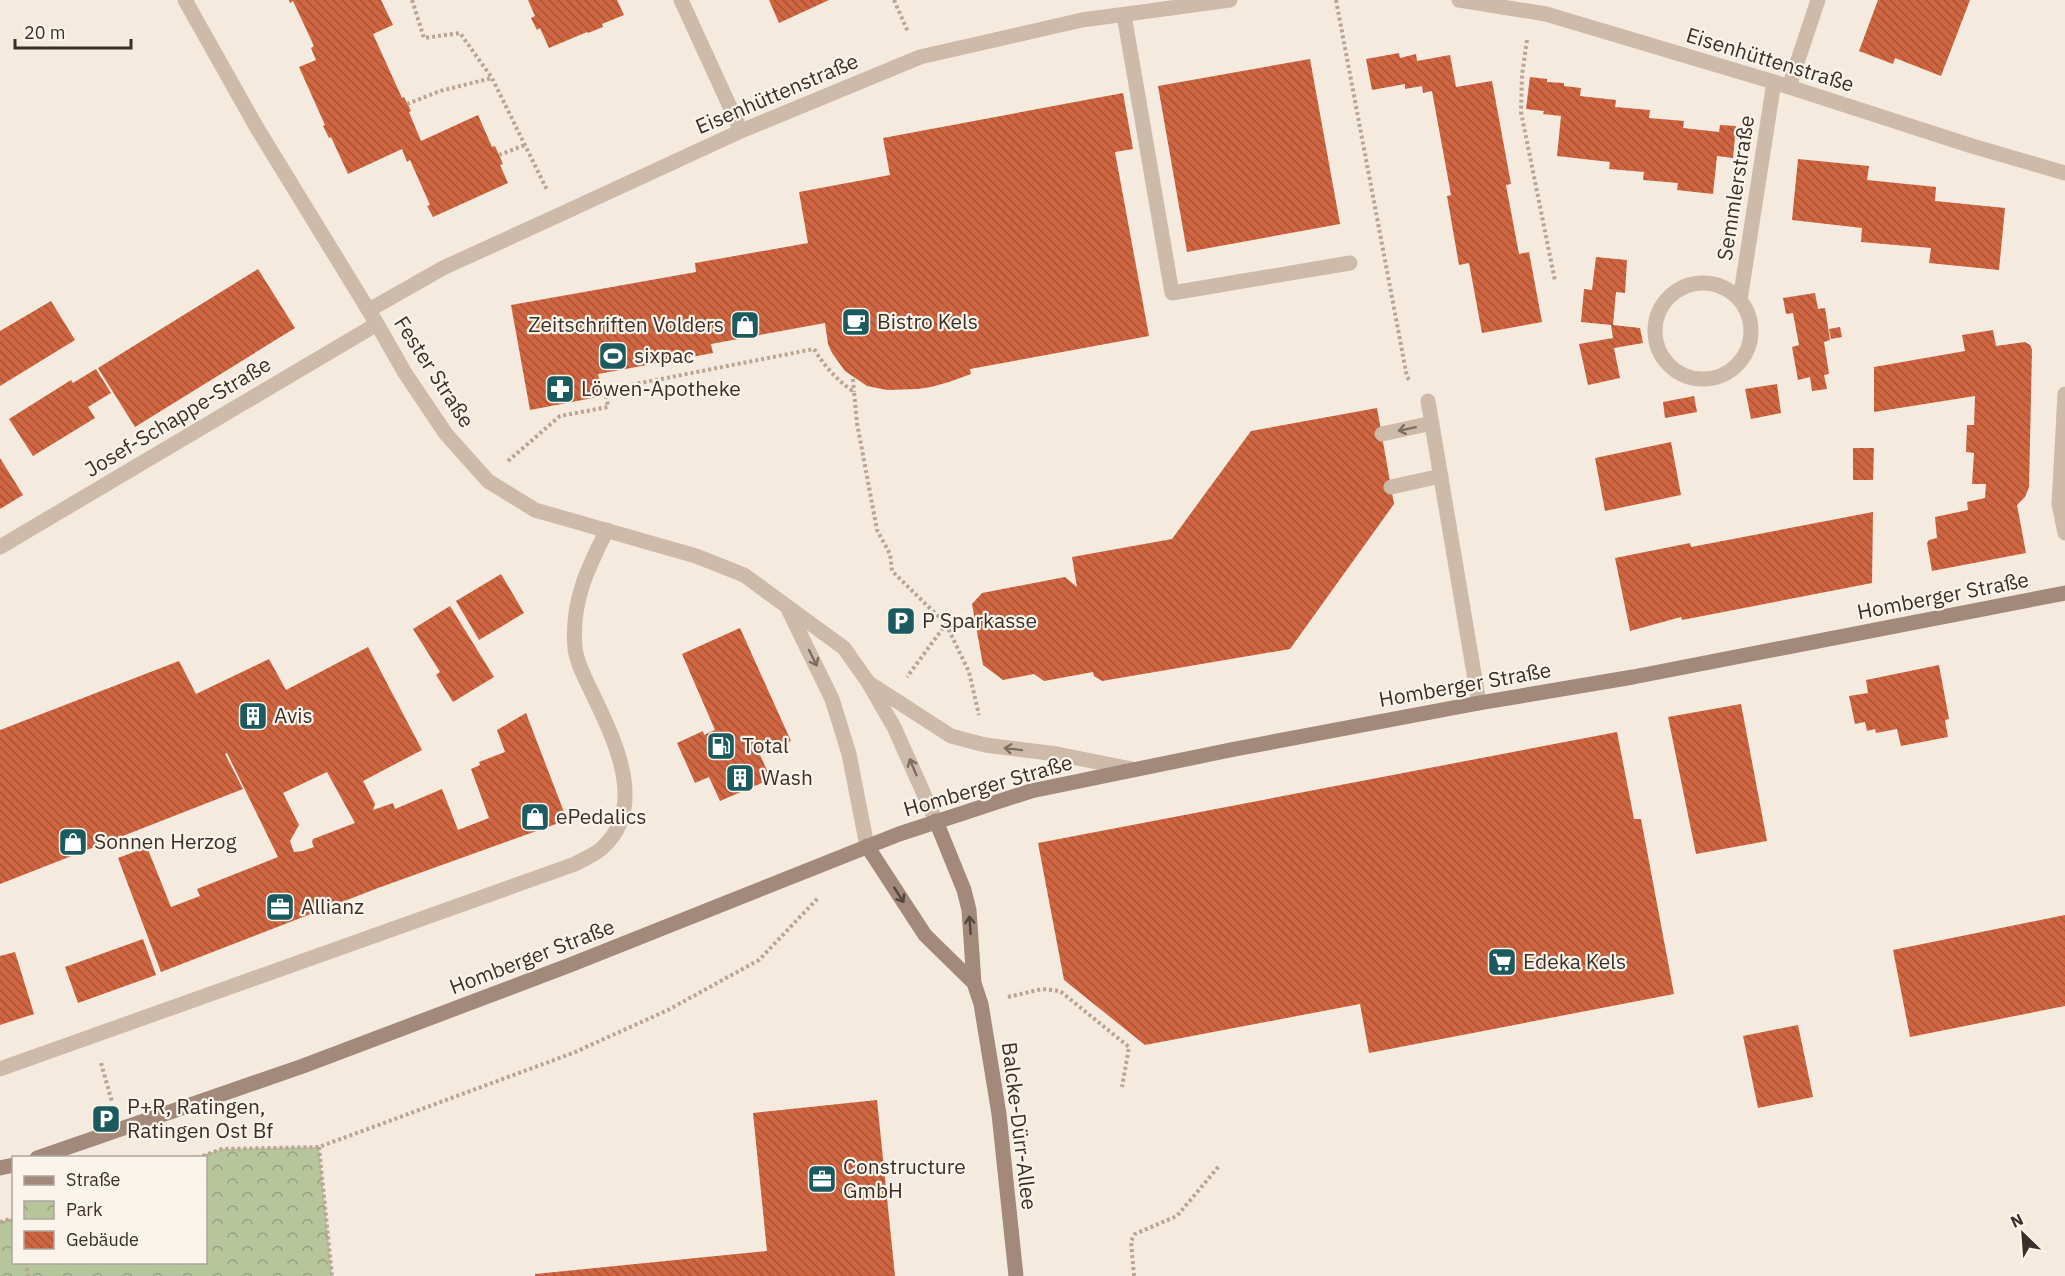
<svg xmlns="http://www.w3.org/2000/svg" width="2065" height="1276" font-family="'IBM Plex Sans',sans-serif">
<style>
.park{fill:url(#park-crowns)}
.building{fill:url(#building-back-hatch);fill-rule:evenodd}
.lines{fill:none;stroke-linecap:round;stroke-linejoin:round}
.path{stroke:#baa492;stroke-width:4;stroke-dasharray:3 3;stroke-linecap:butt}
.lane{stroke:#cebaa8;stroke-width:15}
.street{stroke:#cebaa8;stroke-width:15}
.secondary{stroke:#a28979;stroke-width:15}
.oneway{stroke:#7d6e62}
.oneway2{stroke:#54463d}
.labels{text-anchor:middle;stroke-width:4.5;stroke-linejoin:round;paint-order:stroke}
.street-label{font-size:21px;fill:#3a2f29;stroke:#fbf4eb}
.poi-label{font-size:21px;fill:#3a2f29;stroke:#fbf4eb;text-anchor:start}
</style>
<defs>
<pattern id="park-crowns" width="20" height="18" patternUnits="userSpaceOnUse" patternTransform="scale(1.5)"><rect width="20" height="18" fill="#b7c59c"/><path d="M2 6a3 3 0 1 1 6 0M12 15a3 3 0 1 1 6 0" fill="none" stroke="#96a07f"/></pattern>
<pattern id="building-back-hatch" width="6" height="6" patternUnits="userSpaceOnUse" patternTransform="scale(1.5)"><rect width="6" height="6" fill="#cf6641"/><path d="M-1 5l2 2M0 0l6 6M5-1l2 2" fill="none" stroke="#a95436"/></pattern>
</defs>
<rect width="100%" height="100%" fill="#f4eade"/>
<!-- park -->
<path class="park" d="M319 1147 332 1276H0V1222L13 1218 14 1262H206V1158L197 1157 222 1149Z"/>
<!-- building -->
<path class="building" d="M289 0H381L393 25 373 34 402 98 404 97 411 111 409 112 421 141 478 115 492 147 495 146 503 164 500 165 508 183 433 217 427 206 430 205 410 160 407 162 402 149 348 174 331 137 329 138 323 126 325 125 299 67 316 60 311 48 314 46 293 1 290 3Z
M528 0H617L624 15 602 24 603 27 588 33 587 32 549 48 540 28 537 30 531 18 535 16Z
M769 0H829L779 23Z
M1878 0H1970L1941 76 1895 58 1893 64 1859 51Z
M1399 53 1400 58 1416 54 1417 61 1450 55 1456 87 1492 81 1511 184 1506 185 1519 254 1529 252 1542 322 1482 333 1469 263 1459 265 1447 196 1451 195 1432 91 1423 93 1422 86 1405 89V84L1372 90 1366 59Z
M1310 59 1340 224 1187 252 1158 86Z
M1530 77 1547 79V82L1564 83V86L1581 88 1580 96 1616 100 1615 107 1650 110 1649 118 1684 121 1683 128 1719 132 1720 125 1736 126 1733 158 1717 156 1713 194 1677 190 1678 183 1643 180 1644 172 1609 169 1610 162 1557 156 1561 116 1543 114 1544 111 1526 109Z
M1123 93 1133 149 1115 152 1149 336 970 369 971 374 949 382 931 387 918 389 887 390 867 386 845 371 832 353 828 344 825 323 711 344 713 353 598 374 603 396 530 410 511 305 696 272 695 263 808 243 799 192 890 175 883 138Z
M1798 159 1869 166 1867 180 1936 187 1935 201 2005 208 1999 270 1929 263 1931 248 1861 242 1862 228 1792 220Z
M1596 257 1627 260 1625 293 1616 292 1613 325 1640 328 1643 343 1614 348 1620 378 1588 385 1579 344 1613 338 1611 325 1581 322 1584 289 1592 290Z
M258 269 295 328 135 427 98 368Z
M1815 293 1818 309 1825 308 1830 340 1824 342 1829 374 1824 375 1827 389 1812 391 1810 377 1798 380 1792 347 1799 345 1793 313 1786 314 1783 298Z
M51 301 75 340 0 386V331Z
M1840 327 1842 337 1831 339 1829 329Z
M1993 330 1996 346 2025 342 2030 345 2032 350 2029 487 2025 497 2017 505 2026 553 1932 571 1927 543 1929 540 1937 538 1935 517 1968 510 1967 502 1985 498 1986 484H1972L1974 453 1966 452 1967 425H1974L1975 396 1874 412V367L1965 351 1962 335Z
M96 369 111 393 88 407 95 418 33 456 9 419 71 380 73 383Z
M1777 384 1781 413 1751 419 1745 389Z
M1694 396 1697 412 1665 418 1663 402Z
M1377 408 1394 504 1290 649 1102 681 1094 676 1093 672 1044 681 1034 674 1003 680 983 665 972 604 982 593 1065 577 1077 587 1072 557 1172 539 1251 431Z
M1671 442 1681 495 1605 511 1595 458Z
M1853 448H1874L1873 480H1853Z
M0 458 23 495 0 509Z
M1873 512 1872 583 1682 620 1681 617 1630 631 1615 558 1690 543 1691 547Z
M501 574 524 613 479 640 456 601Z
M450 606 494 677 453 702 436 675 440 672 413 629Z
M740 628 791 741 760 755 771 779 720 801 709 777 695 783 677 743 703 731 704 735 715 730 682 654Z
M368 647 422 750 363 781 375 804 373 810 393 803 395 809 442 789 458 830 489 818 471 769 480 765 479 762 505 752 497 730 526 713 567 820 378 888 161 972 118 858 147 847 171 907 200 896 197 889 278 857 227 753 225 754 243 789 0 884V730L179 661 196 694 269 659 286 690ZM327 772 355 823 313 839 312 842 314 847 303 851 294 852 290 841 299 825 283 793Z
M1939 665 1949 719 1945 720 1948 737 1901 746 1897 729 1876 733 1875 729 1867 731 1865 722 1855 724 1849 696 1868 693 1866 680Z
M1741 704 1767 841 1696 854 1668 717Z
M1617 732 1634 819H1641L1674 994 1369 1053 1360 1004 1145 1045 1064 980 1038 843Z
M2065 915V1006L1910 1037 1893 950Z
M143 939 156 975 78 1003 65 967Z
M15 952 34 1014 0 1025V956Z
M1798 1025 1813 1097 1758 1108 1743 1036Z
M877 1100 895 1276H535V1274L767 1251 753 1113Z"/>
<g class="lines">
<!-- path -->
<path class="path" d="M412 0 424 38 460 33 492 78 547 190
M894 0 908 32
M1336 0 1407 377 1411 382
M1527 40 1522 75 1521 112 1555 281
M407 104 440 91 492 78
M499 155 525 145
M853 379 854 392
M508 461 560 416 608 407 605 390 814 349C825 367 837 380 854 392L857 423 877 530 890 554 892 571 946 624 907 677
M946 624 969 672 979 715
M1008 997 1042 989 1060 991 1129 1047 1122 1087
M101 1063 112 1102
M319 1147 332 1276
M197 1158 222 1149 319 1147 573 1053 668 1010 759 960 819 897
M0 1222 14 1218
M26 1262 28 1276
M1134 1276 1131 1241 1135 1234 1177 1216 1219 1166"/>
<!-- lane -->
<path class="lane" d="M1124 15 1172 293 1350 263
M1428 401 1479 703
M1382 434 1432 423
M1391 487 1441 476"/>
<!-- street -->
<path class="street" d="M185 0 257 128 377 324 405 373 446 434 488 481 535 510 696 556 744 575 844 648 868 682 894 727 936 821
M681 0 741 131
M1459 0 1546 14 1774 82 1972 146 2065 173
M1789 87 1818 0
M1655 331a48 48 0 1 1 96 0a48 48 0 1 1-96 0Z
M1740 300 1774 82
M369 310 443 268 559 215 741 131 920 57 1082 20 1230 0
M2065 394 2059 504 2065 533
M0 547 377 324
M788 609 832 699 849 754 867 846
M869 683 951 736 985 745 1057 754 1132 769
M0 1069 575 864C583 859 595 855 602 848 647 808 616 743 595 699 588 684 577 665 575 648 571 603 587 569 607 530"/>
<!-- secondary -->
<path class="secondary" d="M936 821 964 890 969 910 974 983 981 1004 999 1114 1016 1276
M867 846 925 935 974 983
M37 1158 303 1066 570 965 899 834 1031 791 1235 749 1479 703 1633 677 2065 593
M0 1168 14 1165"/>
</g>
<!-- one-way arrows -->
<defs><path id="oneway-shaft" d="M-6 0H5M1.5-3L5.5 0L1.5 3" fill="none" stroke-width="1.6" stroke-linecap="round" stroke-linejoin="round" transform="scale(1.5)"/></defs>
<g class="oneway">
<use href="#oneway-shaft" transform="translate(1407 429) rotate(168)"/>
<use href="#oneway-shaft" transform="translate(813 658) rotate(64)"/>
<use href="#oneway-shaft" transform="translate(1013 749) rotate(-173)"/>
<use href="#oneway-shaft" transform="translate(913 767) rotate(-113)"/>
</g>
<g class="oneway2">
<use href="#oneway-shaft" transform="translate(899 895) rotate(57)"/>
<use href="#oneway-shaft" transform="translate(970 925) rotate(-94)"/>
</g>
<!-- icons -->
<defs>
<g id="cafe-square" transform="scale(1.5)"><rect x="-9" y="-9" width="18" height="18" rx="4" fill="#1b5a5f" stroke="#fbf4eb"/><path d="M-5.5-4.5H6V0H3Q3 3.5 0 3.5H-2.5Q-5.5 3.5-5.5 0ZM3-3.2v2h1.7v-2ZM-6 4.5H4V6H-6Z" fill="#fff"/></g>
<g id="shop-square" transform="scale(1.5)"><rect x="-9" y="-9" width="18" height="18" rx="4" fill="#1b5a5f" stroke="#fbf4eb"/><path d="M-5-2.5h2.3a2.7 3.5 0 0 1 5.4 0H5L5.5 6h-11ZM-1.5-2.5h3a1.5 2.3 0 0 0-3 0Z" fill="#fff"/></g>
<g id="stadium-square" transform="scale(1.5)"><rect x="-9" y="-9" width="18" height="18" rx="4" fill="#1b5a5f" stroke="#fbf4eb"/><path d="M0-5a6.5 5 0 1 0 0 10a6.5 5 0 1 0 0-10ZM-3.5-1.8h7v3.6h-7Z" fill="#fff"/></g>
<g id="pharmacy-square" transform="scale(1.5)"><rect x="-9" y="-9" width="18" height="18" rx="4" fill="#1b5a5f" stroke="#fbf4eb"/><path d="M-2-6h4v4h4v4h-4v4h-4v-4h-4v-4h4Z" fill="#fff"/></g>
<g id="parking-square" transform="scale(1.5)"><rect x="-9" y="-9" width="18" height="18" rx="4" fill="#1b5a5f" stroke="#fbf4eb"/><path d="M-3.5-5.5H1a3.5 3.5 0 0 1 0 7H-1V5.5H-3.5ZM-1-3.4V-.6H.8a1.4 1.4 0 0 0 0-2.8Z" fill="#fff"/></g>
<g id="building-square" transform="scale(1.5)"><rect x="-9" y="-9" width="18" height="18" rx="4" fill="#1b5a5f" stroke="#fbf4eb"/><path d="M-4-6H4V6H1V3H-1V6H-4ZM-2.5-4.3h1.7v1.8h-1.7ZM.8-4.3h1.7v1.8H.8ZM-2.5-1h1.7V.8h-1.7ZM.8-1h1.7V.8H.8Z" fill="#fff"/></g>
<g id="fuel-square" transform="scale(1.5)"><rect x="-9" y="-9" width="18" height="18" rx="4" fill="#1b5a5f" stroke="#fbf4eb"/><path d="M-5.5-6h7V0h2V4h1.3V-2.5L3-4.5l.8-.8L6-3V5H2.5V1h-1V6h-7ZM-4.2-4.7v3.2H.2V-4.7Z" fill="#fff"/></g>
<g id="office-square" transform="scale(1.5)"><rect x="-9" y="-9" width="18" height="18" rx="4" fill="#1b5a5f" stroke="#fbf4eb"/><path d="M-6-3h4V-5.5h4V-3h4V5H-6ZM-1-4.5V-3h2v-1.5ZM-6 0V1H6V0Z" fill="#fff"/></g>
<g id="supermarket-square" transform="scale(1.5)"><rect x="-9" y="-9" width="18" height="18" rx="4" fill="#1b5a5f" stroke="#fbf4eb"/><path d="M-6-5.5h2.5l.6 2H6L4.5 2H-2.5L-4.4-4H-6ZM-1.5 3.2a1.3 1.3 0 1 0 .1 0ZM3 3.2a1.3 1.3 0 1 0 .1 0Z" fill="#fff"/></g>
</defs>
<g fill-rule="evenodd">
<use href="#cafe-square" x="856" y="322"/>
<use href="#shop-square" x="745" y="325"/>
<use href="#stadium-square" x="613" y="356"/>
<use href="#pharmacy-square" x="560" y="389"/>
<use href="#parking-square" x="901" y="621"/>
<use href="#building-square" x="253" y="716"/>
<use href="#fuel-square" x="721" y="746"/>
<use href="#building-square" x="740" y="778"/>
<use href="#shop-square" x="535" y="817"/>
<use href="#shop-square" x="73" y="842"/>
<use href="#office-square" x="280" y="907"/>
<use href="#supermarket-square" x="1502" y="962"/>
<use href="#parking-square" x="106" y="1119"/>
<use href="#office-square" x="822" y="1179"/>
</g>
<g class="labels">
<!-- street labels -->
<g class="street-label">
<text transform="translate(1770 60) rotate(17)" y="7">Eisenhüttenstraße</text>
<text transform="translate(777 94) rotate(-23)" y="7">Eisenhüttenstraße</text>
<text transform="translate(1736 188) rotate(-81)" y="7">Semmlerstraße</text>
<text transform="translate(434 372) rotate(57)" y="7">Fester Straße</text>
<text transform="translate(178 417) rotate(-31)" y="7">Josef-Schappe-Straße</text>
<text transform="translate(1943 596) rotate(-11)" y="7">Homberger Straße</text>
<text transform="translate(1465 685) rotate(-10)" y="7">Homberger Straße</text>
<text transform="translate(988 786) rotate(-16)" y="7">Homberger Straße</text>
<text transform="translate(532 957) rotate(-21)" y="7">Homberger Straße</text>
<text transform="translate(1019 1126) rotate(83)" y="7">Balcke-Dürr-Allee</text>
</g>
<!-- poi labels -->
<g class="poi-label">
<text x="877" y="329">Bistro Kels</text>
<text x="724" y="332" text-anchor="end">Zeitschriften Volders</text>
<text x="634" y="363">sixpac</text>
<text x="581" y="396">Löwen-Apotheke</text>
<text x="922" y="628">P Sparkasse</text>
<text x="274" y="723">Avis</text>
<text x="742" y="753">Total</text>
<text x="761" y="785">Wash</text>
<text x="556" y="824">ePedalics</text>
<text x="94" y="849">Sonnen Herzog</text>
<text x="301" y="914">Allianz</text>
<text x="1523" y="969">Edeka Kels</text>
<text x="127" y="1114">P+R, Ratingen,<tspan x="127" dy="24">Ratingen Ost Bf</tspan></text>
<text x="843" y="1174">Constructure<tspan x="843" dy="24">GmbH</tspan></text>
</g>
</g>
<!-- legend -->
<rect x="12" y="1156" width="195" height="108" fill="#fbf4eb" stroke="#aea59d" stroke-width="1.5"/>
<rect x="24" y="1176" width="30" height="9" fill="#a28979" stroke="#aea59d" stroke-width="1.5"/>
<text x="66" y="1186" font-size="18" fill="#3a2f29">Straße</text>
<rect x="24" y="1201" width="30" height="18" fill="url(#park-crowns)" stroke="#aea59d" stroke-width="1.5"/>
<text x="66" y="1216" font-size="18" fill="#3a2f29">Park</text>
<rect x="24" y="1231" width="30" height="18" fill="url(#building-back-hatch)" stroke="#aea59d" stroke-width="1.5"/>
<text x="66" y="1246" font-size="18" fill="#3a2f29">Gebäude</text>
<!-- north arrow -->
<g transform="translate(2023 1234) rotate(335)" stroke="#fbf4eb" stroke-width="4.5" paint-order="stroke">
<path d="M0-4.5L10 22L0 15L-10 22Z" fill="#3a2f29"/>
<text y="-9" font-size="16" font-weight="bold" text-anchor="middle" fill="#3a2f29">N</text>
</g>
<!-- scale -->
<path d="M15 39v9h116v-9" fill="none" stroke="#3a2f29" stroke-width="3"/>
<text x="24" y="39" font-size="18" fill="#3a2f29" stroke="#fbf4eb" stroke-width="4.5" paint-order="stroke">20 m</text>
</svg>
